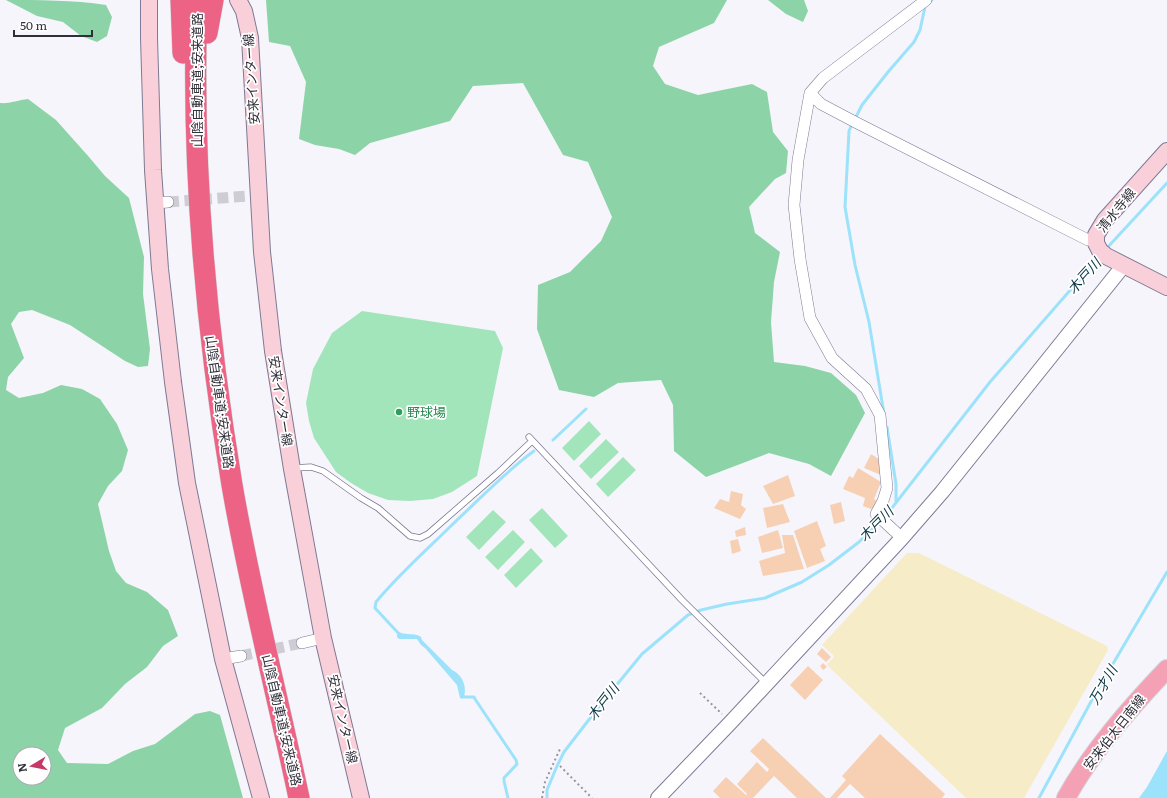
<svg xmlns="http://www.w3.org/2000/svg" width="1167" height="798" font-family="Literata,'Noto Sans JP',serif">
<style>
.green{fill:#a3e5bb}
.forest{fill:#8cd4a7;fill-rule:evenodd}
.sand{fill:#f6ecc7}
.water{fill:#9de2fb}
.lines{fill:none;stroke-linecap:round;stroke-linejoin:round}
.stream{stroke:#9de2fb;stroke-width:3}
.building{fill:#f7d0b4}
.minor-tunnel{stroke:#cecdd4;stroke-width:11;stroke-dasharray:11 5.5;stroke-linecap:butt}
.service-casing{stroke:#7e7994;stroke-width:7}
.minor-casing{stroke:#7e7994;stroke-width:12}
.tertiary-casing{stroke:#7e7994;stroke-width:16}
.secondary-casing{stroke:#7e7994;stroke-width:18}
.primary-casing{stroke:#d1d1d3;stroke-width:20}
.motorway-casing{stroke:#d1d1d3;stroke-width:22}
.path{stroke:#97969e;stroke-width:2;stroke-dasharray:2 3;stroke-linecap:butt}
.service{stroke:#fff;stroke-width:5.5}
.minor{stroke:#fff;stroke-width:11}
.tertiary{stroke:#fff;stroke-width:14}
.secondary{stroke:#f9d0da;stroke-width:16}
.primary{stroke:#f4a1b6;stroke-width:18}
.motorway{stroke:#ec6385;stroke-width:21}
.leisure-dot{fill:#2e9e5b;stroke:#fff;stroke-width:1.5}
.labels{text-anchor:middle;stroke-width:3.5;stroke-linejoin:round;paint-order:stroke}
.street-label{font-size:13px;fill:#302e39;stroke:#fff}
.leisure-label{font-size:13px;fill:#27864d;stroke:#fff;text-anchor:start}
.water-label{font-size:14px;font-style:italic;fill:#0a3542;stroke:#fff}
</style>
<rect width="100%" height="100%" fill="#f6f5fb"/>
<!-- green -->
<path class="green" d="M362 311 495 331 503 348 477 476 452 492 433 499 410 501 388 500 368 493 351 483 336 472 314 438 309 421 306 403 313 369 332 333Z
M589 421 601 434 574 461 562 448Z
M606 439 619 452 591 479 579 466Z
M623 457 636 470 608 497 596 484Z
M542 508 568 536 555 548 529 520Z
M493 510 506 522 479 550 466 537Z
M513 530 525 542 498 570 485 557Z
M531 548 543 561 516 588 504 575Z"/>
<!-- forest -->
<path class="forest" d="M6 0C39 0 73 0 106 5L112 17 107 36 97 42 81 36 63 22 37 16Z
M266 0H727L714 23 659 47 653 66 665 84 698 95 752 84 767 92 773 132 788 151 786 173 775 179 749 207 755 233 780 252 774 282 771 322 774 362 805 366 831 373 856 395 865 413 831 476 809 464 769 453 706 477 674 451 673 405 661 380 618 383 594 397 559 390 537 329 538 285 570 272 601 241 612 217 588 162 563 155 523 83 473 86 450 121 370 143 355 155 339 149 315 145 299 139 306 82 290 46 269 42Z
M768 0H804L808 11 803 22 786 14Z
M28 99 56 120 89 157 105 176 129 198 144 257 143 294 150 349 148 366 138 367 125 361 70 325 32 310 19 312 11 324 24 358 8 377 6 390 19 398 43 393 61 385 82 389 100 399 117 424 128 450 122 471 108 486 98 504 109 551 116 571 126 583 147 592 168 610 178 636 163 646 147 667 125 684 102 708 65 728 58 750 67 763 108 764 133 751 155 744 195 714 210 711 220 715 243 798H0V103C9 104 18 100 28 99ZM20 754H44V778H20Z"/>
<!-- sand -->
<path class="sand" d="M907 553H919L1107 646 1108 650 1024 798H966L828 666 827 664 834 657 833 655 822 645Z"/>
<!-- water -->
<path class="water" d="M399 632C407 636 414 632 421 637L422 640 452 670C463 675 468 688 463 699L460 698 457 685 425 648 421 645 417 639H399L397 637V634Z
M1167 751V798H1139L1147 787Z"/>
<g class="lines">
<!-- stream -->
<path class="stream" d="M855 119 862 105 888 72 914 42 920 30 925 7 932 0
M852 124 849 131 845 207 855 265 869 322 884 414
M1106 249 1167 183
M887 427 896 484V503
M553 440 586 409
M400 635 375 608 376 602C400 573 430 547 457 520 482 497 506 471 534 451
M462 696 465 697H474L475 699 516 760 517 764 504 778V781L508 798
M547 798V790L557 766 564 752 601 704 642 654 688 615 701 610 727 604 765 598 802 582 829 565 859 542 888 513 990 382 1100 256
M1039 798 1094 696 1167 572"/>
</g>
<!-- building -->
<path class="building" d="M871 454 882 461 881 475 864 468Z
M858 468 881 482 874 499 879 502 874 510 863 506 865 498 843 489 849 476 853 478Z
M788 475 795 496 773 504 763 486Z
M731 491 743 494 741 505 746 509 740 519 714 508 720 499 729 502Z
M841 502 845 521 834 524 830 505Z
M783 504 790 522 767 528 763 508Z
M817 521 826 546 820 549 825 561 807 568 794 531Z
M745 527 746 535 736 537 735 531Z
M778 530 783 548 762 553 758 537Z
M782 535H793L804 569 763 576 759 561 785 553Z
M738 539 741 551 732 554 730 541Z
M822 648 831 657 826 662 817 654Z
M823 663 827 667 823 670 820 666Z
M808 666 823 680 805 700 790 685Z
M880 734 945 794 942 798H865L850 784 837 798H830L846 780 842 776Z
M763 738 826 798H797L774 776 753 798H720L713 791 726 777 746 795 747 794 737 784 757 762 767 772 768 771 769 769 750 751Z"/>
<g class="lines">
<!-- minor-tunnel -->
<path class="minor-tunnel" d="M168 202 247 196
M241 656 302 643"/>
<!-- service casing -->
<g class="service-casing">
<path id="service" d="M529 437 682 600 766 683
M294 468 311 467 323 471 361 498 378 508 410 536 420 538 428 534 498 473 532 441"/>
</g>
<!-- minor casing -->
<g class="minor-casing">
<path id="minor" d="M810 93 821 104 857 123 1088 240H1095
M156 203 168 202
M902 538 876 514 883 501 887 488 880 415 866 389 832 358 810 318 800 259 794 205 798 160 810 93 823 78 926 0
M302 643 323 638
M223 659 241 656"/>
</g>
<!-- tertiary casing -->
<g class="tertiary-casing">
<path id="tertiary" d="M658 798 731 722 902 538 942 492 1124 265"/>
</g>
<!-- secondary casing -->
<g class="secondary-casing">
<path id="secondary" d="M149 0V38L153 170 160 269 173 382 187 483 223 659 261 798
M238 0 244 11 250 38 262 252 273 351 292 469 323 638 361 798
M1167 151 1105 220 1096 235V243L1100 251 1106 256 1167 287"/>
</g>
<!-- primary casing -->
<g class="primary-casing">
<path id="primary" d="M1066 798C1092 751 1130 708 1167 669"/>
</g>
<!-- motorway casing -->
<g class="motorway-casing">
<path id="motorway" d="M181 0 183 53
M197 0C191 163 205 324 232 485 250 590 277 694 299 798
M207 33 213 0"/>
</g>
<!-- path -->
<path class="path" d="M700 693 722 714
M560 766 592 798
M542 798 545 782 560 749"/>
<!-- service -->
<use href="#service" class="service"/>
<!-- minor -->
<use href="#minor" class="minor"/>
<!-- tertiary -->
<use href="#tertiary" class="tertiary"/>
<!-- secondary -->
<use href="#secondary" class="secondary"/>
<!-- primary -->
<use href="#primary" class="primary"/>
<!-- motorway -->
<use href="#motorway" class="motorway"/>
</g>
<!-- markers -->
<circle class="leisure-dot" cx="399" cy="412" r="4"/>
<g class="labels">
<!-- street labels -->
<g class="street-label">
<text transform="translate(251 79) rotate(-94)" y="5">安来インター線</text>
<text transform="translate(197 80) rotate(-90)" y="5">山陰自動車道;安来道路</text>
<text transform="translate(1116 210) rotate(-51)" y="5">清水寺線</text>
<text transform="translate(281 401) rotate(81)" y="5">安来インター線</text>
<text transform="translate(220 402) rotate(82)" y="5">山陰自動車道;安来道路</text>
<text transform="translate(343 719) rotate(77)" y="5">安来インター線</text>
<text transform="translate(282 720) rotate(77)" y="5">山陰自動車道;安来道路</text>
<text transform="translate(1114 732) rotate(-52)" y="5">安来伯太日南線</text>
</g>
<!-- leisure labels -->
<g class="leisure-label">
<text x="407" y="417">野球場</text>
</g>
<!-- water labels -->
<g class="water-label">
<text transform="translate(1084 276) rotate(-48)" y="5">木戸川</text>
<text transform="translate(876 524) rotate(-45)" y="5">木戸川</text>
<text transform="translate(1103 685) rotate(-60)" y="5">万才川</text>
<text transform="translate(603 702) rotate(-52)" y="5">木戸川</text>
</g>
</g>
<!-- north arrow -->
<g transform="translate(32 766) rotate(260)"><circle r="19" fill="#ffffff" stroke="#acabb0"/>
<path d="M0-3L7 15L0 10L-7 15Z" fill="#c53867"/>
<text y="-6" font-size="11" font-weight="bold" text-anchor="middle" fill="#302e39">N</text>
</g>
<!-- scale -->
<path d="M14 30v6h78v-6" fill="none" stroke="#302e39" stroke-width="2"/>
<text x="20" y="30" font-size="12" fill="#302e39" stroke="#ffffff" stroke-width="3" paint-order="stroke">50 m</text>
</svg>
